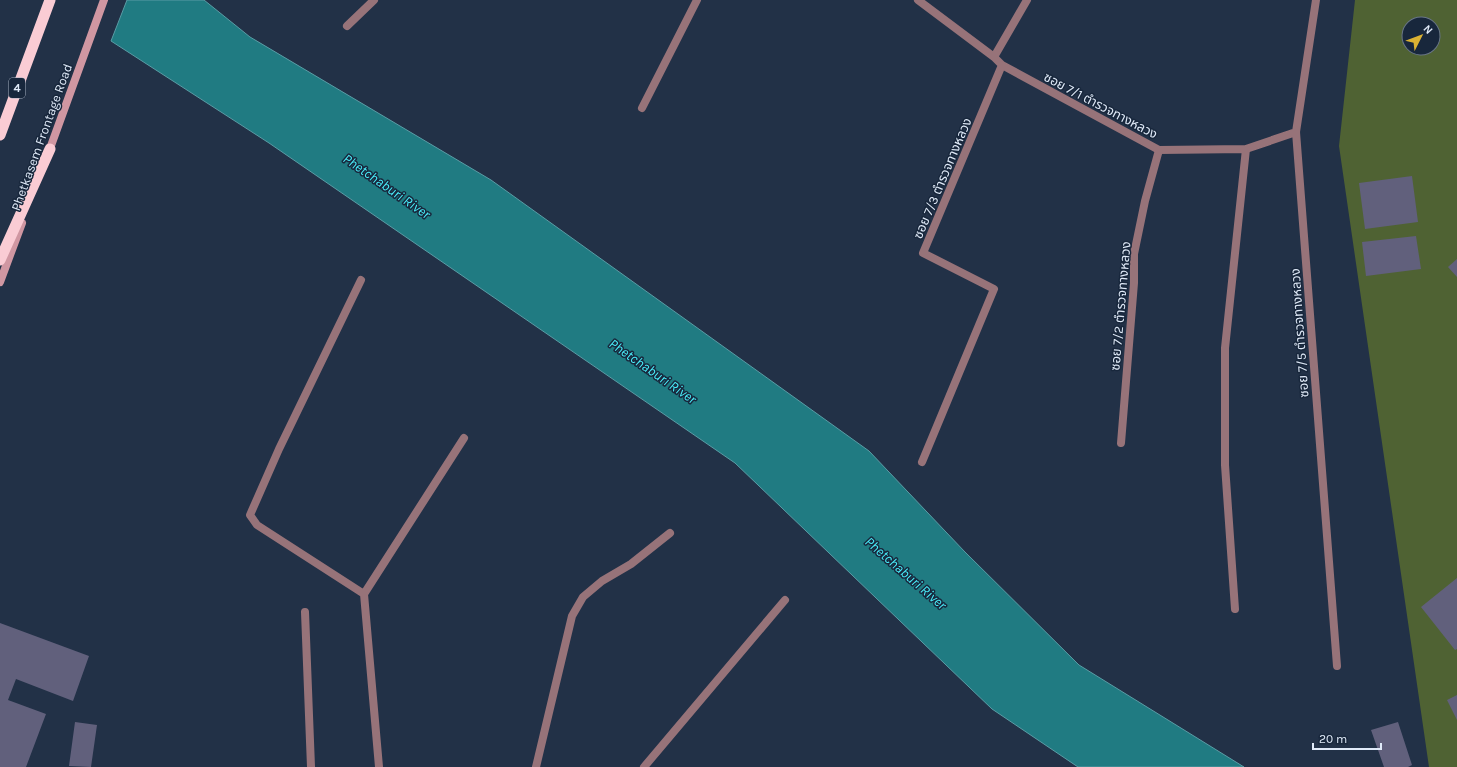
<svg xmlns="http://www.w3.org/2000/svg" width="1457" height="767" font-family="Karla,'Noto Sans Thai',sans-serif">
<style>
.green{fill:#4f6233;fill-rule:evenodd}
.water{fill:#207b82;stroke:#5a9ca5}
.building{fill:#61607c}
.lines{fill:none;stroke-linecap:round;stroke-linejoin:round}
.service{stroke:#977379;stroke-width:8}
.minor{stroke:#977379;stroke-width:8}
.secondary{stroke:#d097a2;stroke-width:8}
.trunk{stroke:#faccd4;stroke-width:11}
.labels{text-anchor:middle;stroke-width:3;stroke-linejoin:round;paint-order:stroke}
.shield{fill:#18273c;stroke:#a4b0c0;stroke-width:1}
.shield-label{font-size:12px;font-weight:bold;fill:#e0eaf8}
.street-label{font-size:13px;fill:#e0eaf8;stroke:#18273c}
.water-label{font-size:14px;font-style:italic;fill:#48edf9;stroke:#18273c}
</style>
<rect width="100%" height="100%" fill="#223147"/>
<!-- green -->
<path class="green" d="M1355 0H1457V767H1429L1339 146ZM1409 24H1433V48H1409Z"/>
<!-- water -->
<path class="water" d="M127 0H204L250 37 491 180 869 451 965 552 1079 665 1244 767H1078L992 709 735 463 269 143 111 41Z"/>
<!-- building -->
<path class="building" d="M1412 176 1418 222 1365 229 1359 183Z
M1416 236 1421 269 1366 276 1362 242Z
M1457 259V277L1448 267Z
M1457 578V649L1455 650 1421 607Z
M0 623 89 656 73 701 16 679 8 700 46 714 26 767H0Z
M1457 695V720L1447 700Z
M75 722 97 725 91 767 69 766Z
M1398 722 1412 765 1408 767H1384L1371 730Z"/>
<g class="lines">
<!-- service -->
<path class="service" d="M305 612 311 767"/>
<!-- minor -->
<path class="minor" d="M918 0 994 57 1002 65 1159 150 1246 149 1296 132
M1316 0 1296 132 1337 666
M347 26 374 0
M994 57 1027 0
M642 108 697 0
M361 280 279 449 250 515 257 525 364 594
M1121 443 1134 283V254L1145 201 1159 150
M922 462 994 289 923 253 1002 65
M1235 609 1225 465V348L1246 149
M379 767 364 594 464 438
M536 767 572 616 583 597 602 581 631 564 670 533
M644 767 785 600"/>
<!-- secondary -->
<path class="secondary" d="M48 154 104 0
M0 282 22 223"/>
<!-- trunk -->
<path class="trunk" d="M0 135 50 0
M0 260 50 149"/>
</g>
<g class="labels">
<!-- shield labels -->
<rect class="shield" x="9" y="78" width="16" height="20" rx="3"/>
<g class="shield-label">
<text x="17" y="92">4</text>
</g>
<!-- street labels -->
<g class="street-label">
<text transform="translate(1101 105) rotate(28)" y="5">ซอย 7/1 ตำรวจทางหลวง</text>
<text transform="translate(41 137) rotate(-70)" y="5">Phetkasem Frontage Road</text>
<text transform="translate(942 178) rotate(-67)" y="5">ซอย 7/3 ตำรวจทางหลวง</text>
<text transform="translate(1120 306) rotate(-85)" y="5">ซอย 7/2 ตำรวจทางหลวง</text>
<text transform="translate(1299 333) rotate(-94)" y="5">ซอย 7/5 ตำรวจทางหลวง</text>
</g>
<!-- water labels -->
<g class="water-label">
<text transform="translate(387 186) rotate(35)" y="5">Phetchaburi River</text>
<text transform="translate(653 371) rotate(35)" y="5">Phetchaburi River</text>
<text transform="translate(906 573) rotate(41)" y="5">Phetchaburi River</text>
</g>
</g>
<!-- north arrow -->
<g transform="translate(1421 36) rotate(48)"><circle r="19" fill="#18273c" stroke="#687587"/>
<path d="M0-3L7 15L0 10L-7 15Z" fill="#dbb233"/>
<text y="-6" font-size="11" font-weight="bold" text-anchor="middle" fill="#e0eaf8">N</text>
</g>
<!-- scale -->
<path d="M1313 743v6h68v-6" fill="none" stroke="#e0eaf8" stroke-width="2"/>
<text x="1319" y="743" font-size="12" fill="#e0eaf8" stroke="#18273c" stroke-width="3" paint-order="stroke">20 m</text>
</svg>
